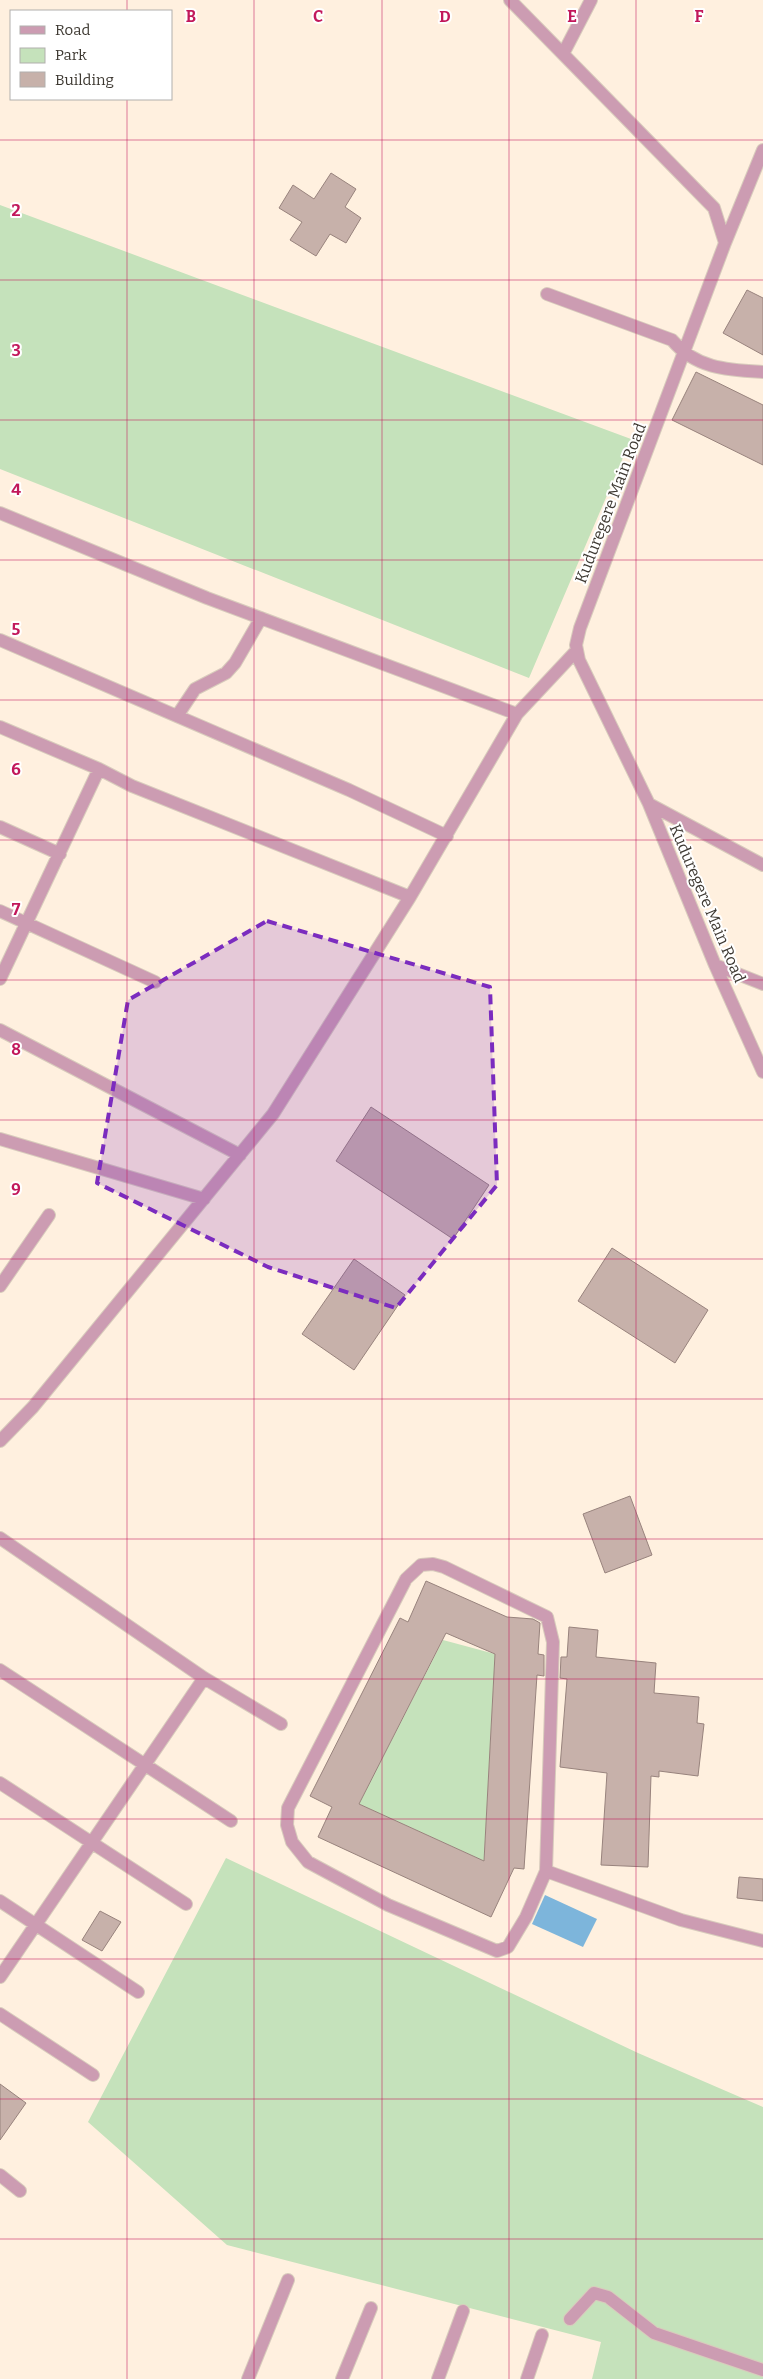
<svg xmlns="http://www.w3.org/2000/svg" width="763" height="2379" font-family="Bitter,serif">
<style>
.green{fill:#c5e2bb}
.water{fill:#7db5db}
.building{fill:#c7b1aa;stroke:#98837d;fill-rule:evenodd}
.lines{fill:none;stroke-linecap:round;stroke-linejoin:round}
.minor-casing{stroke:#d8cbbc;stroke-width:14}
.minor{stroke:#cc9cb2;stroke-width:12}
.marked{fill:#7b2cbf;fill-opacity:0.2;stroke:#7b2cbf;stroke-width:4;stroke-dasharray:10 6;stroke-linejoin:round}
.grid{fill:none;stroke:#c2185b;stroke-width:1;stroke-opacity:0.55}
.labels{text-anchor:middle;stroke-width:4;stroke-linejoin:round;paint-order:stroke}
.street-label{font-size:16px;fill:#3d3831;stroke:#fff}
.grid-label{font-size:16px;text-anchor:middle;font-weight:bold;fill:#c2185b;stroke:#fff;stroke-width:4;stroke-linejoin:round;paint-order:stroke}
</style>
<rect width="100%" height="100%" fill="#fff0df"/>
<!-- green -->
<path class="green" d="M0 205 631 439 529 678 0 469Z
M443 1640 495 1654 484 1861 359 1804Z
M226 1858 638 2053 763 2107V2379H592L601 2342 227 2245 88 2122Z"/>
<!-- water -->
<path class="water" d="M545 1895 597 1919 583 1947 532 1924Z"/>
<!-- building -->
<path class="building" d="M331 173 356 189 345 207 361 218 346 243 330 234 316 256 290 240 302 222 279 208 293 185 314 199Z
M747 290 763 298V355L723 333Z
M696 372 763 405V465L672 420Z
M371 1107 489 1185 453 1239 336 1161Z
M612 1248 708 1310 675 1363 578 1301Z
M354 1259 405 1295 354 1370 302 1334Z
M630 1496 652 1555 605 1573 583 1514Z
M426 1581 507 1617 533 1619 540 1623 538 1654 544 1655V1676L537 1675 524 1869 514 1868 491 1917 318 1837 332 1807 310 1796 400 1618 408 1622ZM446 1633 495 1654 484 1861 359 1804Z
M569 1627 598 1630 596 1657 656 1663 654 1693 699 1697 697 1723 704 1724 698 1776 659 1771V1777L651 1776 648 1867 601 1865 607 1773 560 1767 567 1679 560 1678 561 1657H567Z
M739 1877 763 1879V1901L737 1898Z
M100 1911 121 1922 102 1951 82 1940Z
M0 2084 26 2103 0 2140Z"/>
<g class="lines">
<!-- minor casing -->
<g class="minor-casing">
<path id="minor" d="M510 0 714 208 725 243 580 628 576 645 579 660 649 804 715 965 763 1072
M563 54 591 0
M725 243 763 150
M547 294 672 340C696 369 728 370 763 372
M0 513 207 598 517 714
M0 640 349 790 447 836
M177 716 195 689 226 673 235 663 261 618
M0 727 99 769 132 786 410 897
M649 804 763 865
M0 827 60 854
M0 911 155 982
M715 965 763 984
M0 979 99 769
M0 1030 240 1155
M0 1139 204 1199
M0 1286 49 1215
M0 1441 33 1407 273 1114 410 897 517 714 577 650
M0 1538 204 1678 281 1724
M433 1564 444 1567 547 1617 553 1642 546 1871 526 1917 508 1947 497 1951 388 1905 308 1862 292 1842 287 1825 288 1808 406 1579 421 1565Z
M0 1670 231 1821
M0 1783 186 1904
M546 1871 681 1920 763 1941
M0 1901 138 1992
M0 1977 204 1678
M0 2014 93 2075
M0 2175 20 2191
M570 2319 594 2293 608 2297 654 2333 763 2370
M248 2379 288 2280
M342 2379 371 2308
M438 2379 463 2311
M527 2379 542 2335"/>
</g>
<!-- minor -->
<use href="#minor" class="minor"/>
</g>
<!-- marked area -->
<path class="marked" d="M267 921 490 987 497 1185 396 1308 268 1267 97 1183 128 1000Z"/>
<!-- grid -->
<path class="grid" d="M127 0V11M254 0V2379M382 0V2379M509 0V2379M636 0V2379M127 99V2379M0 140H763M0 280H763M0 420H763M0 560H763M0 700H763M0 840H763M0 980H763M0 1120H763M0 1259H763M0 1399H763M0 1539H763M0 1679H763M0 1819H763M0 1959H763M0 2099H763M0 2239H763"/>
<g class="labels">
<!-- street labels -->
<g class="street-label">
<text transform="translate(610 503) rotate(-69)" y="6">Kuduregere Main Road</text>
<text transform="translate(708 903) rotate(67)" y="6">Kuduregere Main Road</text>
</g>
</g>
<g class="grid-label">
<text x="191" y="22">B</text>
<text x="318" y="22">C</text>
<text x="445" y="22">D</text>
<text x="572" y="22">E</text>
<text x="699" y="22">F</text>
<text x="16" y="216">2</text>
<text x="16" y="356">3</text>
<text x="16" y="495">4</text>
<text x="16" y="635">5</text>
<text x="16" y="775">6</text>
<text x="16" y="915">7</text>
<text x="16" y="1055">8</text>
<text x="16" y="1195">9</text>
</g>
<!-- legend -->
<rect x="10" y="10" width="162" height="90" fill="#ffffff" stroke="#b1afad"/>
<rect x="20" y="26" width="25" height="8" fill="#cc9cb2" stroke="#b1afad"/>
<text x="55" y="35" font-size="15" fill="#3d3831">Road</text>
<rect x="20" y="48" width="25" height="15" fill="#c5e2bb" stroke="#b1afad"/>
<text x="55" y="60" font-size="15" fill="#3d3831">Park</text>
<rect x="20" y="72" width="25" height="15" fill="#c7b1aa" stroke="#b1afad"/>
<text x="55" y="85" font-size="15" fill="#3d3831">Building</text>
</svg>
